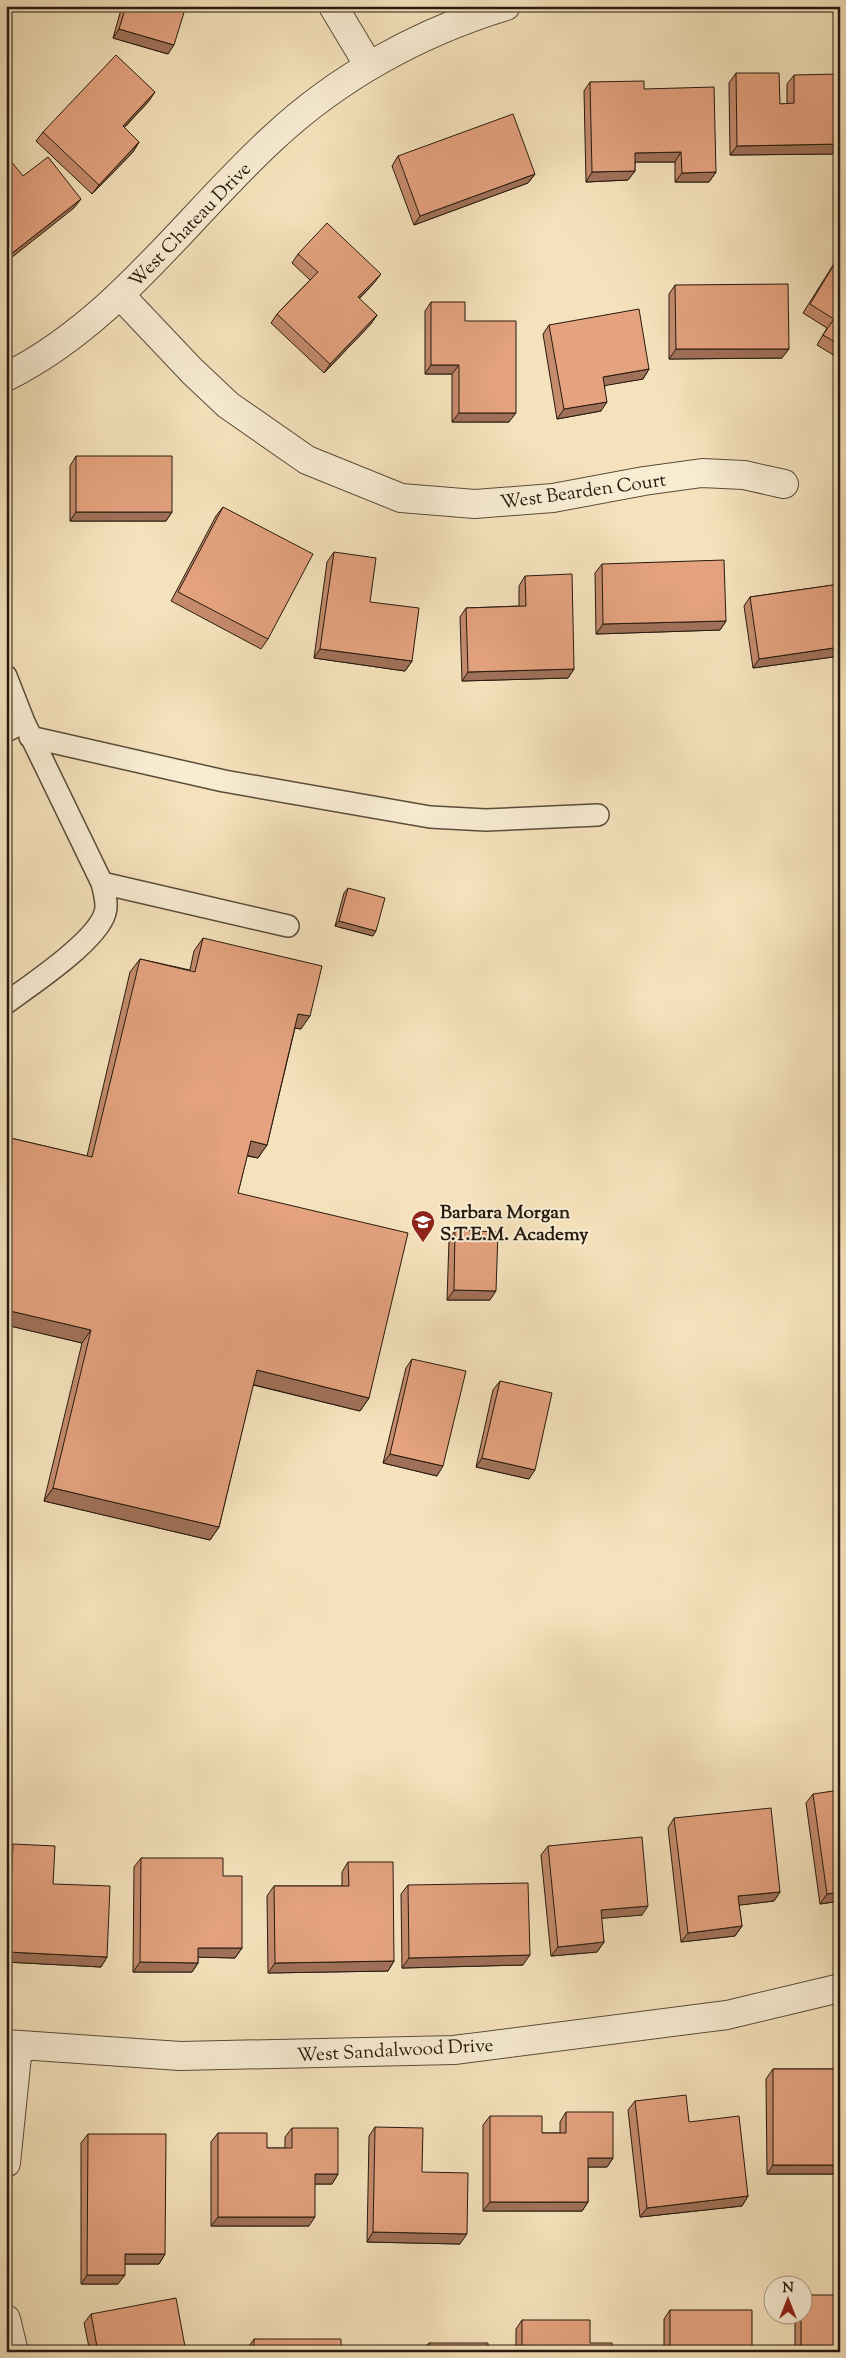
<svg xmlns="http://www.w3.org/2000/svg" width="846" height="2358" font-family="'Sorts Mill Goudy',serif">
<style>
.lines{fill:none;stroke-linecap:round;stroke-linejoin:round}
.service-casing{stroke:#5a4c3a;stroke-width:24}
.minor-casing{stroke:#5a4c3a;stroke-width:30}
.tertiary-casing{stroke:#5a4c3a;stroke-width:30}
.service{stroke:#f8ecd3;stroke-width:21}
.minor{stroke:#f8ecd3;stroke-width:28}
.tertiary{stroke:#f8ecd3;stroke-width:28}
.wall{fill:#c48b6d;stroke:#261a0e}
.shaded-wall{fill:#a07159;stroke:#261a0e}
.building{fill:#e4a27f;stroke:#261a0e}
.labels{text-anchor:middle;stroke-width:4;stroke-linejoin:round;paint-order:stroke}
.street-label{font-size:19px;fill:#261a0e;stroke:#f8ecd3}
.poi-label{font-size:19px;font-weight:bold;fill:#261a0e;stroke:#f8ecd3;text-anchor:start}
</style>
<rect width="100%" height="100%" fill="#f5e2bc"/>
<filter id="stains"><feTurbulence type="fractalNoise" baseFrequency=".004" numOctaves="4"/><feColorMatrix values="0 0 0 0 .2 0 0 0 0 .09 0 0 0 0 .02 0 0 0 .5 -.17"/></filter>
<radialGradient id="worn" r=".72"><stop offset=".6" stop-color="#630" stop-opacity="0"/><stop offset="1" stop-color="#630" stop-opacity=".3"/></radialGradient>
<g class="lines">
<!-- service casing -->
<g class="service-casing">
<path id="service" d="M6 676 24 722 6 731
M30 737 224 781 430 817 486 820 598 815
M102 883 288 926
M6 1003C31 985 97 941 105 913 108 904 104 892 102 883L24 722"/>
</g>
<!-- minor casing -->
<g class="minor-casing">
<path id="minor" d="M333 6 369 66
M121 296 192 371 228 405 307 460 401 498 475 504 553 498 644 481 702 473 744 475 784 484
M6 2044 180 2056 454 2050 727 2015 840 1988
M6 2163 18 2046
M6 2319 14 2352"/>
</g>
<!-- tertiary casing -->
<g class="tertiary-casing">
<path id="tertiary" d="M6 377C115 323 185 219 272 139 338 77 420 32 506 6"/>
</g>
<!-- service -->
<use href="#service" class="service"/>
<!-- minor -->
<use href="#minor" class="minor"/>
<!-- tertiary -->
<use href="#tertiary" class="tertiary"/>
</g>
<!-- wall -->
<path class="wall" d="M122 6H186L168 54 113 38Z
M736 73 780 104H787V84L794 75 840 145 833 154 730 155 729 83Z
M590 82 644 89 716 172 709 182H675V162H635V171L628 180 586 182 584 91Z
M149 101 124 128 139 142 133 152 92 194 36 141 43 132Z
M398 156 535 174 528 183 414 225 392 166Z
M298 254 374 283 359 299 377 315 370 325 324 373 271 323 277 314 310 280 292 263Z
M840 254V359L817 345 827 328 803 313Z
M675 285 782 358 669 359V294Z
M431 302 465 321 509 422H452V374H425V311Z
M549 325 649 369 643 379 605 385 601 411 557 419 543 334Z
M76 456 172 512 166 521H70V466Z
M223 507 268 639 261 649 171 601 216 516Z
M334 552 412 661 405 671 314 658 327 562Z
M602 564 726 621 720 630 596 634 595 573Z
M525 576 574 669 568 678 462 681 460 617 466 608 519 606V586Z
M840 584V656L753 668 744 606 750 597Z
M348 888 373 936 335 926 344 893Z
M203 938 301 1029 295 1028 267 1145 258 1158 247 1156 238 1193 369 1398 360 1411 253 1385 219 1527 210 1540 44 1501 82 1343 6 1325V1137L87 1156 130 972 140 959 190 970 194 951Z
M455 1230 490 1300H447L449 1240Z
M412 1359 437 1476 383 1463 406 1368Z
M500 1381 529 1479 476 1467 493 1390Z
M813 1794 840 1901 820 1904 806 1803Z
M674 1818 780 1892 774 1901 739 1905 742 1926 735 1936 681 1942 668 1828Z
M13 1844 53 1884 107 1957 101 1967 6 1962V1853Z
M548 1846 642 1915 601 1918 604 1942 597 1952 551 1956 541 1855Z
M141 1858 223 1876 242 1948 235 1958 198 1957V1963L192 1972H133L134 1867Z
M348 1862 394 1961 388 1971 268 1973 267 1896 274 1886H342V1872Z
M408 1885 523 1965 402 1968 401 1894Z
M773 2069H840V2174H767L766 2079Z
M635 2101 689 2122 748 2196 742 2206 640 2217 628 2110Z
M566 2112 613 2158 607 2167H588V2202L582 2211H483V2125L490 2116 542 2133H560V2122Z
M375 2127 422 2172 460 2244 367 2242 369 2136Z
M292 2128 338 2174 332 2184H315L309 2226H211V2142L218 2133 267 2148H285V2137Z
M88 2134 165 2254 159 2264H125L118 2284H81V2143Z
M670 2310 752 2352H664V2319Z
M91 2314 186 2352H90L84 2323Z
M795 2316H804L840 2352H795Z
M522 2320 590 2343 612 2352H516V2329Z
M254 2339 341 2352H247V2349Z
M429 2343 488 2352 423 2351Z"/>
<!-- shaded-wall -->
<path class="shaded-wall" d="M119 29 174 45 168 54 113 38Z
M155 92 149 101 116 136 123 126Z
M139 142 133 152 92 194 99 185Z
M840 144 833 154 730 155 737 146Z
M681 152 675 162H628L635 153Z
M635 171 628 180 586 182 592 172Z
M716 172 709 182H675L682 173Z
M535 174 528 183 414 225 420 216Z
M81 199 74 208 6 262V258Z
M381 274 374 283 351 307 358 297Z
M377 315 370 325 324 373 330 364Z
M676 349H789L782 358 669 359Z
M431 365H459L452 374H425Z
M649 369 643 379 597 387 603 377Z
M607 402 601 411 557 419 564 409Z
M459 413H516L509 422H452Z
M76 512H172L166 521H70Z
M726 621 720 630 596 634 603 624Z
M840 647V656L753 668 759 659Z
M320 649 412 661 405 671 314 658Z
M574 669 568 678 462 681 468 672Z
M339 921 376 931 373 936 335 926Z
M298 1014 310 1016 301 1029 289 1027Z
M251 1141 267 1145 258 1158 242 1154Z
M454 1290 496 1291 490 1300H447Z
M6 1310 91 1330 82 1343 6 1325Z
M257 1370 369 1398 360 1411 247 1383Z
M390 1454 443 1466 437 1476 383 1463Z
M482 1458 535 1470 529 1479 476 1467Z
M53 1488 219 1527 210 1540 44 1501Z
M780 1892 774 1901 732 1906 738 1896Z
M840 1892V1901L820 1904 827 1894Z
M648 1906 642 1915 594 1919 601 1910Z
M742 1926 735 1936 681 1942 688 1933Z
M604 1942 597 1952 551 1956 558 1947Z
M198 1948H242L235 1958 192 1957Z
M8 1952 107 1957 101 1967 6 1962V1954Z
M530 1955 523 1965 402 1968 409 1958Z
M394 1961 388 1971 268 1973 275 1963Z
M140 1962 198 1963 192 1972H133Z
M588 2158H613L607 2167H582Z
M773 2165H840V2174H767Z
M315 2174H338L332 2184H309Z
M748 2196 742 2206 640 2217 647 2208Z
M490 2202H588L582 2211H483Z
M218 2217H315L309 2226H211Z
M373 2232 467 2234 460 2244 367 2242Z
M125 2254H165L159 2264H119Z
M87 2275H125L118 2284H81Z"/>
<!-- building -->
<path class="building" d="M126 6H186L174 45 119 29Z
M116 55 155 92 123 126 139 142 99 185 43 132Z
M736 73H779L780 104 794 103V75L839 74 840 144 737 146Z
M644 81V89L714 87 716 172 682 173 681 152 635 153V171L592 172 590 82Z
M513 114 535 174 420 216 398 156Z
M6 155 23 176 48 157 81 199 6 258Z
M327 223 381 274 358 297 377 315 330 364 277 314 318 272 298 254Z
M840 255V345L823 335 834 319 810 304Z
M788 284 789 349H676L675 285Z
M431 302H465V321H516V413H459V365H431Z
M639 309 649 369 603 377 607 402 564 409 549 325Z
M76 456H172V512H76Z
M223 507 313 554 268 639 178 592Z
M334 552 376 558 370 602 419 608 412 661 320 649Z
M724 560 726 621 603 624 602 564Z
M572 574 574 669 468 672 466 608 526 606 525 576Z
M840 584V647L759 659 750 597Z
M348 888 385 898 376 931 339 921Z
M203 938 322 966 310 1016 298 1014 267 1145 251 1141 238 1193 408 1233 369 1398 257 1370 219 1527 53 1488 91 1330 6 1310V1137L92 1157 140 959 195 972Z
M455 1230 498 1232 496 1291 454 1290Z
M412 1359 466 1371 443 1466 390 1454Z
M500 1381 552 1393 535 1470 482 1458Z
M840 1790V1892L827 1894 813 1794Z
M771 1808 780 1892 738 1896 742 1926 688 1933 674 1818Z
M642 1837 648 1906 601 1910 604 1942 558 1947 548 1846Z
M13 1844 55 1846 53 1884 110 1886 107 1957 8 1952Z
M141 1858H223V1876H242V1948H198V1963L140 1962Z
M348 1862H393L394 1961 275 1963 274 1886H349Z
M528 1883 530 1955 409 1958 408 1885Z
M773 2069H840V2165H773Z
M686 2095 689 2122 739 2116 748 2196 647 2208 635 2101Z
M566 2112H613V2158H588V2202H490V2116H542V2133H566Z
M375 2127 423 2128 422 2172 468 2173 467 2234 373 2232Z
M292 2128H338V2174H315V2217H218V2133H267V2148H292Z
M88 2134H166L165 2254H125V2275H87Z
M804 2295H840V2352H801V2316H804Z
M176 2298 186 2352H98L91 2314Z
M670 2310H752V2352H670Z
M522 2320H590V2343H612V2352H522Z
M254 2339H341V2352H254Z
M429 2343H488V2352H374L429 2351Z"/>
<!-- icons -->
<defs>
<g id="school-pin" transform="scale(1.25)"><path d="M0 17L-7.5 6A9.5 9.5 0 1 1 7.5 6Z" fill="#8f2418" stroke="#f8ecd3"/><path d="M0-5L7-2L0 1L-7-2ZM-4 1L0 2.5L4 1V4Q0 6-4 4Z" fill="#fff"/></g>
</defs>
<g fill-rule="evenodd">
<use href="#school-pin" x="423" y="1222"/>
</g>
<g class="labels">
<!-- street labels -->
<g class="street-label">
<text transform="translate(189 224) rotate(-46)" y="7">West Chateau Drive</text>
<text transform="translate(583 490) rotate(-8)" y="7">West Bearden Court</text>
<text transform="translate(395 2049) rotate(-3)" y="7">West Sandalwood Drive</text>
</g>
<!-- poi labels -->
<g class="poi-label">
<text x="440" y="1218">Barbara Morgan<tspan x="440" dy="22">S.T.E.M. Academy</tspan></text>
</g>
</g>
<!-- margin -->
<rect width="846" height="2358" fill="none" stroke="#f5e2bc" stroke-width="25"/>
<rect x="8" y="8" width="831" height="2343" fill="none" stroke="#261a0e" stroke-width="2.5"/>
<rect x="12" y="12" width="821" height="2333" fill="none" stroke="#261a0e"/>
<!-- north arrow -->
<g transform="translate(788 2300)"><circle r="24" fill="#f8ecd3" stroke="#a49884"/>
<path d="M0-4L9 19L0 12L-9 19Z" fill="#8f2418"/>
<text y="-8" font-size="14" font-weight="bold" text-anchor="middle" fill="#261a0e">N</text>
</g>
<rect width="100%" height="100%" filter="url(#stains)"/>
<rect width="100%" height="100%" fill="url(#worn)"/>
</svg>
